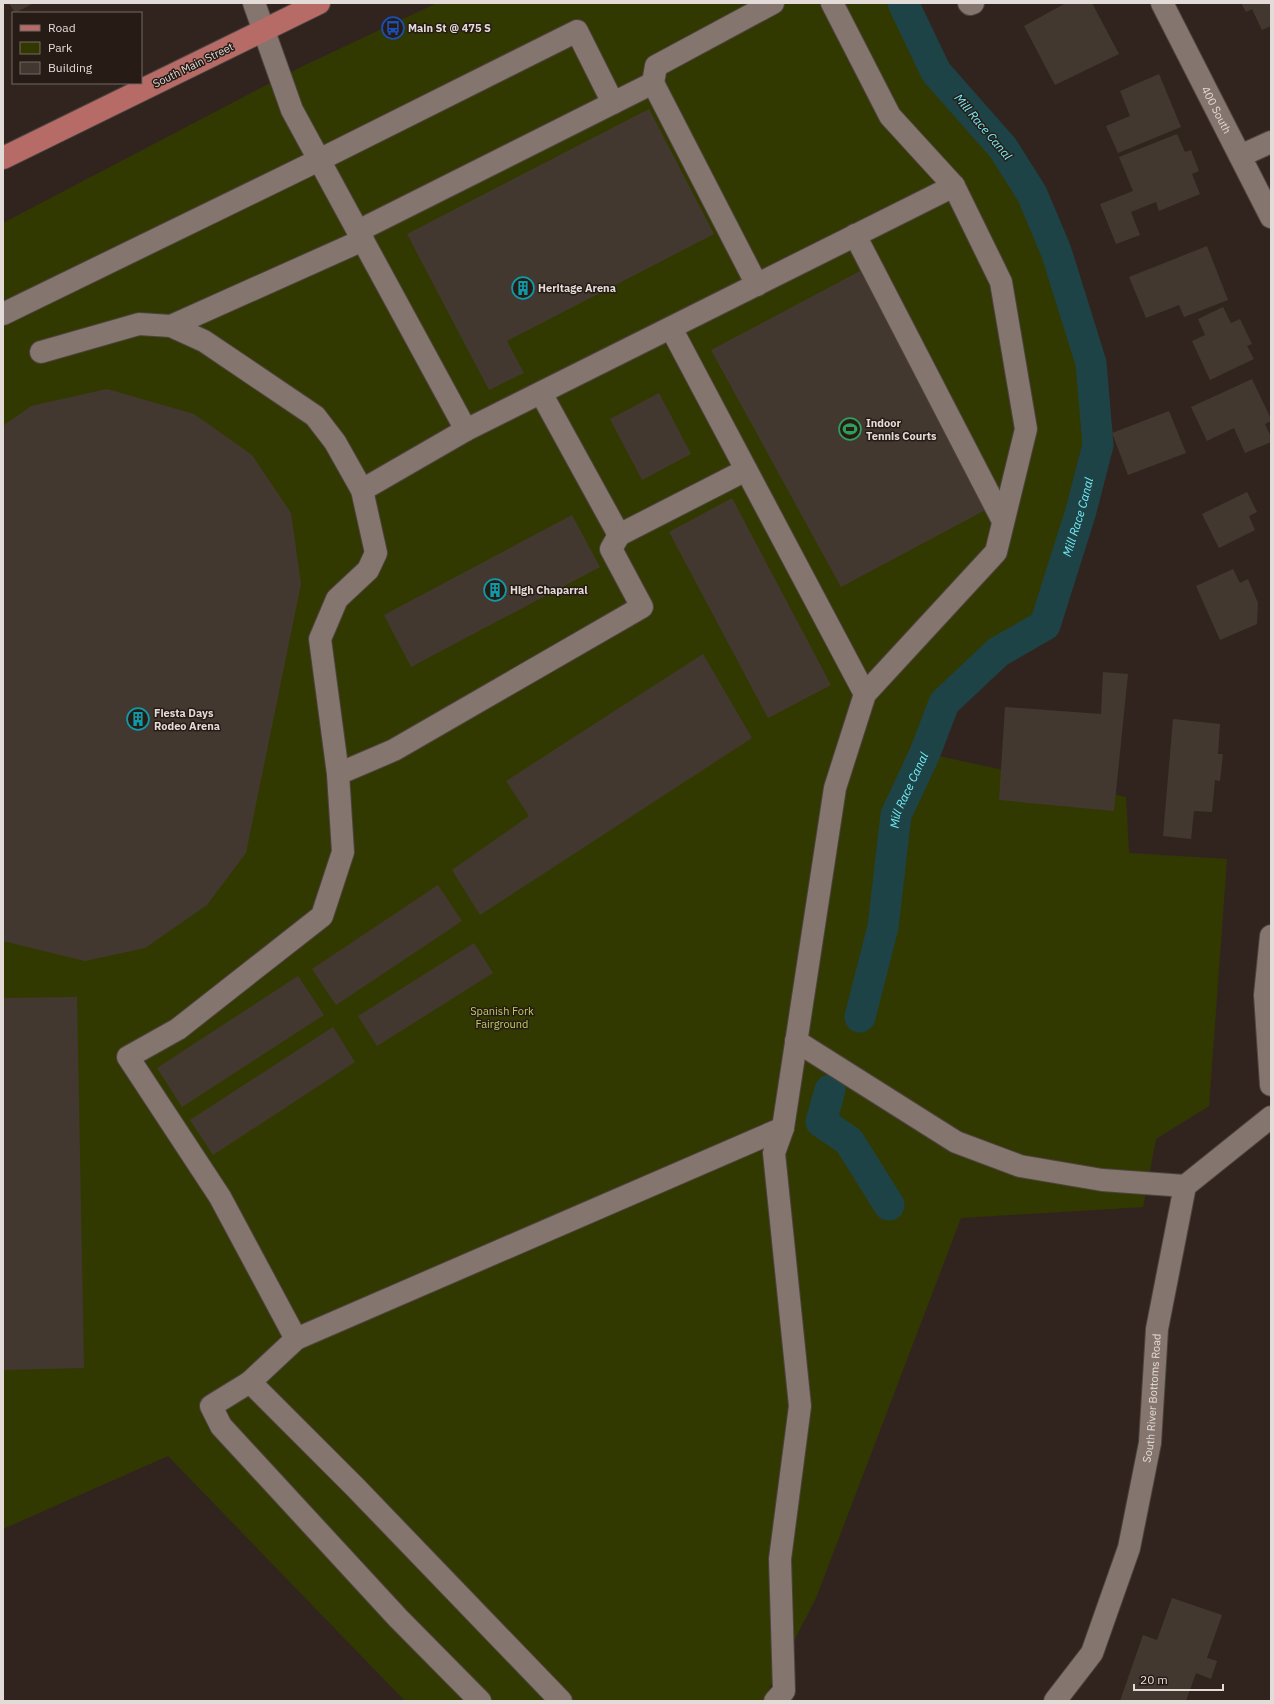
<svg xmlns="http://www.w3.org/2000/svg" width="1274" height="1704" font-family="'IBM Plex Sans',sans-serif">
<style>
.green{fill:#323900}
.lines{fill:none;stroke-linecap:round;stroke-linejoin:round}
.canal{stroke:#1d4346;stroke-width:31}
.building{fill:#433830}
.minor-casing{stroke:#4d433f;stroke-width:24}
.major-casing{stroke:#4d433f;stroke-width:24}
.minor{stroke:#84756e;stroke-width:22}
.major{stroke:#b66b67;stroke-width:22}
.labels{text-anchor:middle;stroke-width:3;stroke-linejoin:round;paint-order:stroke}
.poi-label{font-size:11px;font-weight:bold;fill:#e3dbd7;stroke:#271b16;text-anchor:start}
.street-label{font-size:11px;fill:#e3dbd7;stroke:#271b16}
.park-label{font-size:11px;fill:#bdce5f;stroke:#271b16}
.water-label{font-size:12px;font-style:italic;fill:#73edf8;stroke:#271b16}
</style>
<rect width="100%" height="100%" fill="#31241f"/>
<!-- green -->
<path class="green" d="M437 3H903L936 72 1003 148 1032 194 1056 251 1091 363 1098 445 1081 511 1045 625 998 652 944 703 925 753 1126 797 1129 853 1227 859 1209 1106 1156 1139 1143 1207 961 1218 816 1598 763 1701H405L168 1456 3 1529V223L301 67Z"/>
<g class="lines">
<!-- canal -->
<g class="canal">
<path id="s1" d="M860 1017 883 927 896 815 925 753 944 703 998 652 1045 625 1081 511 1098 445 1091 363 1056 251 1032 194 1003 148 936 72 903 3"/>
<path d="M830 1090 821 1122 849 1141 889 1205"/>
</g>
</g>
<!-- building -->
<path class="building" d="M9 3H34L15 13Z
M1066 3H1092L1119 54 1055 85 1024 26Z
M1241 3H1271V26L1262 30 1252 9 1246 12Z
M1159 74 1181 127 1118 153 1106 126 1130 116 1120 91Z
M649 109 714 234 507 341 524 373 489 390 407 234Z
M1177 134 1185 152 1191 150 1199 171 1192 174 1200 194 1159 211 1156 202 1131 212 1140 235 1116 244 1100 204 1133 191 1119 157Z
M1207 246 1228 300 1184 317 1179 305 1146 318 1129 277Z
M860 271 989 508 841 587 711 350Z
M1223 307 1231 323 1240 319 1252 344 1247 346 1254 359 1210 380 1192 341 1205 335 1198 319Z
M1252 379 1271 419V421L1265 424 1271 437V442L1245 453 1234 428 1207 441 1191 407Z
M107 389 194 414 252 455 291 513 301 584 246 853 207 905 145 948 85 961 3 941V426L31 406Z
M659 393 691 454 642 480 610 419Z
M1169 411 1186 453 1128 475 1112 433Z
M1247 492 1257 512 1249 516 1255 530 1219 548 1202 514Z
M732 498 831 685 768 718 669 532Z
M572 515 600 567 411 667 384 615Z
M1233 569 1240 583 1248 579 1258 603 1257 624 1220 640 1196 586Z
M703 654 752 738 480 915 452 870 529 816 506 781Z
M1103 672 1128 674 1114 811 999 800 1005 707 1101 714Z
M1173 719 1220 724 1218 754H1223L1220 781 1215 780 1212 812 1194 811 1191 839 1163 836Z
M438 885 462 921 336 1005 312 969Z
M474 943 493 973 377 1046 358 1016Z
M298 976 324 1015 182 1107 157 1068Z
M77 997 84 1368 3 1370V998Z
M333 1027 355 1062 213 1155 190 1120Z
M1172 1598 1222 1615 1207 1658 1217 1661 1211 1679 1196 1673 1186 1701H1120L1143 1635 1157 1640Z"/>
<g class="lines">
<!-- minor casing -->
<g class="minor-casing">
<g id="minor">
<path d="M254 3 292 110 466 430"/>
<path d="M969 3 970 4 973 3"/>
<path id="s2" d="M1162 3 1271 217"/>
<path d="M653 83 656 66 773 3"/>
<path d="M613 103 653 83 757 285"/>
<path d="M1240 156 1271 142"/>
<path d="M855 235 1003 521"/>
<path d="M3 314 319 160 577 31 613 103 358 231"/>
<path d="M671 328 865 694"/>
<path d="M41 352 139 324 171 326"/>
<path d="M541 393 619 535 746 470"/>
<path d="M362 490 466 430 954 186"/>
<path d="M338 774 394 750 642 607 611 549 619 535"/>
<path d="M1271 936 1265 995 1271 1085"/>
<path d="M796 1041 956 1142 1020 1166 1102 1180 1185 1186"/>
<path d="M296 1339 220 1197 128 1057 178 1029 322 916 343 852 338 774 320 639 337 599 368 570 376 553 362 490 335 442 315 416 204 341 171 326 363 240"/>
<path d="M250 1382 211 1406 221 1426 398 1618 480 1701"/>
<path d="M561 1701 355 1487 250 1382 296 1339 783 1128"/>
<path d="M775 1701 784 1691 780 1559 800 1406 774 1153 783 1128 835 788 865 694 996 552 1026 429 1001 282 954 186 890 116 832 3"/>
<path id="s3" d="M1055 1701 1092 1653 1129 1548 1150 1443 1157 1329 1185 1186 1271 1117"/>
</g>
</g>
<!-- major casing -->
<g class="major-casing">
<path id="major" d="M3 158 319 3"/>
</g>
<!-- minor -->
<use href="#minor" class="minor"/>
<!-- major -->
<use href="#major" class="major"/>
</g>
<!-- icons -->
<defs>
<g id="bus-ring" transform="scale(1.15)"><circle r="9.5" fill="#271b16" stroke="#1a4fb4" stroke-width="1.5"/><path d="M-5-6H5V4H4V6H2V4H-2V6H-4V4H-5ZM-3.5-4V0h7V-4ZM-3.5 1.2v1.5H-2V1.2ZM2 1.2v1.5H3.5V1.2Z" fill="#1a4fb4"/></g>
<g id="building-ring" transform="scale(1.15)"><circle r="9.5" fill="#271b16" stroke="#0f9aa8" stroke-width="1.5"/><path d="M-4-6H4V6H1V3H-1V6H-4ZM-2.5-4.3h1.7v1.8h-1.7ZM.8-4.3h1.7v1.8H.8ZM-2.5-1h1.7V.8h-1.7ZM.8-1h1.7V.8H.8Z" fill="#0f9aa8"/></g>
<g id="stadium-ring" transform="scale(1.15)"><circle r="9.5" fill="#271b16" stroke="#2e9e5b" stroke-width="1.5"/><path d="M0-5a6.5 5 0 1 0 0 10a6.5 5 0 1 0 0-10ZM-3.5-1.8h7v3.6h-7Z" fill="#2e9e5b"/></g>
</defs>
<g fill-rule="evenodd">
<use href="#bus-ring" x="393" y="28"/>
<use href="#building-ring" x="523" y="288"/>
<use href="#stadium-ring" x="850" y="429"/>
<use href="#building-ring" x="495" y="590"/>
<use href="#building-ring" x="138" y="719"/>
</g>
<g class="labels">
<!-- poi labels -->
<g class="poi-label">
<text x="408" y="32">Main St @ 475 S</text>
<text x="538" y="292">Heritage Arena</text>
<text x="866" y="427">Indoor<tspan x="866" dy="13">Tennis Courts</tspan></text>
<text x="510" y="594">High Chaparral</text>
<text x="154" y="717">Fiesta Days<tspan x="154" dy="13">Rodeo Arena</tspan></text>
</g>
<!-- street labels -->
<g class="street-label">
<text transform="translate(193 65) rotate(-26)" y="4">South Main Street</text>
<text dy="4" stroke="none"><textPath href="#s2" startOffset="120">400 South</textPath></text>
<text dy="4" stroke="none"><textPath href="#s3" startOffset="324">South River Bottoms Road</textPath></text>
</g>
<!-- park labels -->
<g class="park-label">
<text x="502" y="1015">Spanish Fork<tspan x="502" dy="13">Fairground</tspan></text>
</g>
<!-- water labels -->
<g class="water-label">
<text transform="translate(983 127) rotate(50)" y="4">Mill Race Canal</text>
<text dy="4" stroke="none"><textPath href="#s1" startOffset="569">Mill Race Canal</textPath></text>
<text dy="4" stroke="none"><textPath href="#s1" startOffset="233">Mill Race Canal</textPath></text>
</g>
</g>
<!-- border -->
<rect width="1274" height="1704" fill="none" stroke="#e3dbd7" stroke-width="8"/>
<!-- legend -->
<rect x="12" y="12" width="130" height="72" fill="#271b16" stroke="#726863"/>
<rect x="20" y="25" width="20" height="6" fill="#b66b67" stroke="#726863"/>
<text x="48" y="32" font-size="12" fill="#e3dbd7">Road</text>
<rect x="20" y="42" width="20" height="12" fill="#323900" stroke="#726863"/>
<text x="48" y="52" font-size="12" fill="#e3dbd7">Park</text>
<rect x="20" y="62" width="20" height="12" fill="#433830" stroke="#726863"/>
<text x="48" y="72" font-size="12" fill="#e3dbd7">Building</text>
<!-- scale -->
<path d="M1134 1684v6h89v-6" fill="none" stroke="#e3dbd7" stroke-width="2"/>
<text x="1140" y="1684" font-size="12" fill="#e3dbd7" stroke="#271b16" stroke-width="3" paint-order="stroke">20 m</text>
</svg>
